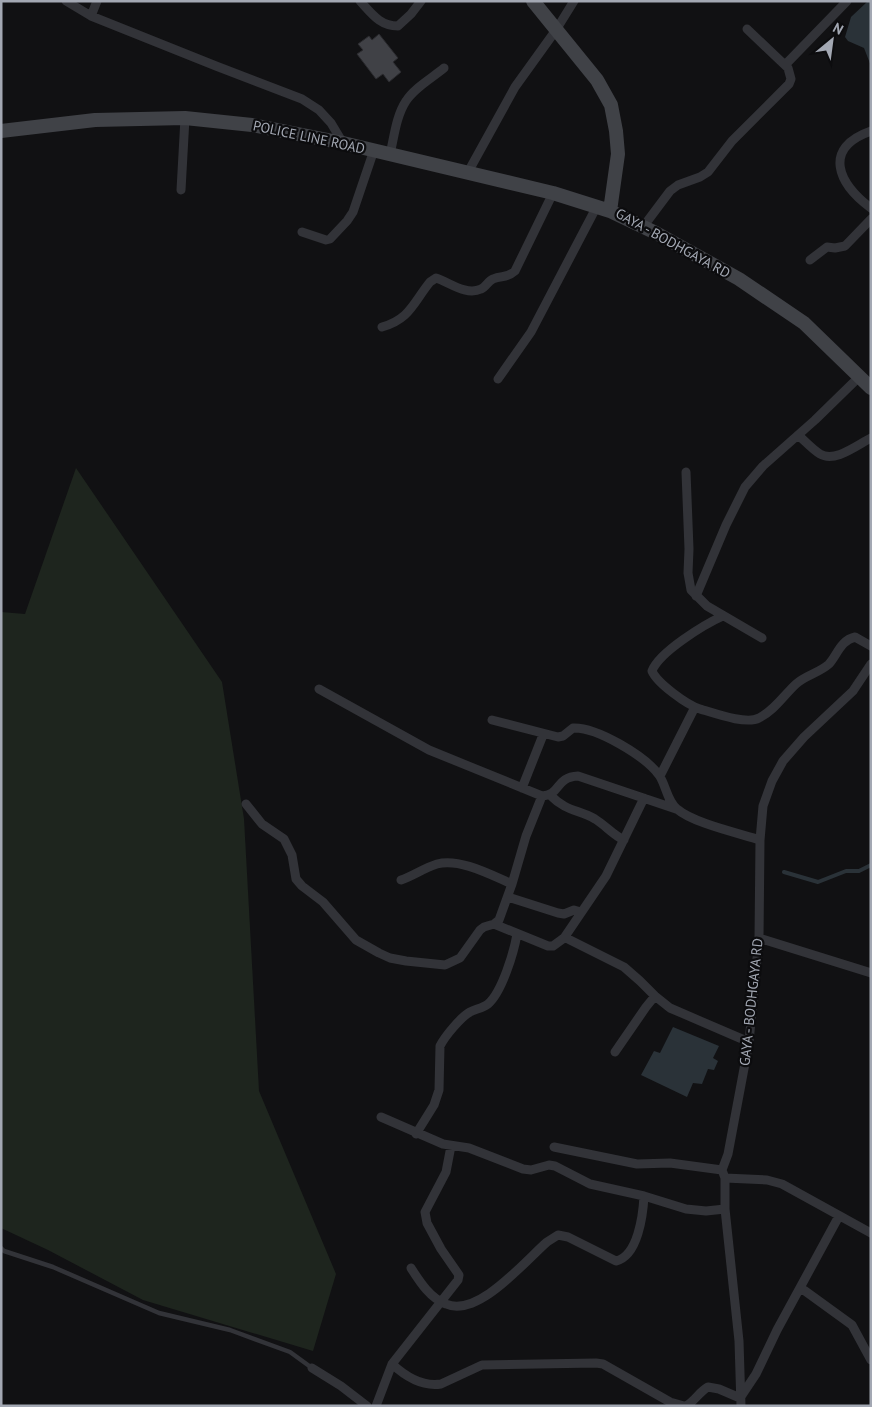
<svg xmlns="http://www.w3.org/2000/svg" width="872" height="1407" font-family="'PT Sans',sans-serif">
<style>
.green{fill:#1e251e}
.water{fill:#2a3238}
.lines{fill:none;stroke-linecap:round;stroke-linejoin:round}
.stream{stroke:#2a3238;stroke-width:4}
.building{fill:#404146;stroke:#2b2b2f}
.lane{stroke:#323338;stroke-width:4.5}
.street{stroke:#323338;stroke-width:9}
.secondary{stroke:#404247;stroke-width:14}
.labels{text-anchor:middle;stroke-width:4.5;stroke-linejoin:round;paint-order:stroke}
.street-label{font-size:14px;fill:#a3a8b3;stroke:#0c0c0e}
</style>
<rect width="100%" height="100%" fill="#111113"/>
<!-- green -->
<path class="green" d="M76 468 222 682 244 819 259 1091 336 1274 313 1351 143 1300 48 1250 1 1228V612L25 614Z"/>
<!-- water -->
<path class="water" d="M868 1H871V66L864 48 848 41 845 37 851 17Z
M673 1027 719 1046 713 1058 718 1061 714 1070 708 1069 702 1084 693 1083 687 1097 641 1075 654 1051 660 1053Z"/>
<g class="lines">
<!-- stream -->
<path class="stream" d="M784 872 818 882 846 871H859L871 865"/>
</g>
<!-- building -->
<path class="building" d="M379 34 398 58 393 62 401 72 389 82 383 74 376 79 357 54 363 50 358 44 369 36 372 40Z"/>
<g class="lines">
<!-- lane -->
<path class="lane" d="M1 1248 4 1251 53 1267 159 1313 230 1330 290 1352 312 1368"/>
<!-- street -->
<path class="street" d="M66 1 91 16 216 66 302 99 319 110 331 123 343 143
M360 1C372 14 380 26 398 26L411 14 421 1
M91 16 97 1
M785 65 847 1
M871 131C822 148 838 184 871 208
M390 154C394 138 396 116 406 101 414 88 432 78 444 68
M467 174 515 87 556 30 574 1
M181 190 185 118
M643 227 670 191 678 185 700 177 708 172 732 141 789 84 791 79 788 68 747 29
M302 232 326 240 330 239 347 221 353 212 374 150
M810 260 827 247 835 248 845 246 871 219
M382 327C410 319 413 303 430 282L436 278C449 282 466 296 481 289 486 287 488 281 493 279 502 275 506 279 515 271L553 193
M498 379 531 332 597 206
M798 435C805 441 812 449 820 454 835 463 857 445 871 438
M686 472 689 549 688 573 691 590 707 606 762 638
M696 596 726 525 745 487 763 466 815 420 859 377
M723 616C705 624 659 652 652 671 657 683 687 705 700 709 714 713 746 725 759 718 774 711 784 695 796 684 806 675 819 673 829 664 837 655 841 640 855 637L871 646
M319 689 429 750 542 796C561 795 555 777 578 776L676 809
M492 720 558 737 563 736 573 728C597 727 645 756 659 775 666 785 667 801 677 809 693 823 738 833 760 840
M660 776 695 707
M522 788 543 735
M550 795C567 812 577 809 595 819 605 825 613 835 624 840
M246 804 262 824 284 839 292 855 296 879 302 886 323 902 356 940 379 953 390 958 406 961 445 965 460 958 480 930 484 927 494 924 499 920 512 884 526 836 542 796
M401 880C413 876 424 868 437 864 460 858 491 875 512 884
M508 897 558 913 564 914 574 910 581 912
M494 924 548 946H553L564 938 568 939 624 967 640 981 655 996 670 1008 749 1042
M564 938 606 876 644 798
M759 938 871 973
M615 1052 646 1007 655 996
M381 1117 443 1144 469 1148 523 1169 531 1170 549 1165 555 1166 590 1184 644 1196 686 1209 706 1211 725 1209
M416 1134 434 1105 439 1090 440 1046C445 1036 461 1017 470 1012 476 1009 483 1008 488 1004 502 992 514 952 517 934
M554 1147 637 1164 670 1163 722 1170
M725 1178 767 1180 782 1184 871 1233
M411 1268C420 1282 430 1298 446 1304 478 1318 525 1261 547 1242L558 1235 568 1237 616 1261C638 1256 643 1215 644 1196
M801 1288 852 1325 871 1360
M392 1364C405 1376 422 1387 441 1384L482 1365 596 1363 603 1364 670 1402 684 1406
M312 1368 341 1386 367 1406
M376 1406 392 1364 458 1280 459 1275 441 1249 427 1223 425 1212 446 1172 451 1146
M686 1406C695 1401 699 1392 708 1387L719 1389 740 1398 756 1374 777 1330 839 1216
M741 1406 739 1341 725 1209V1178L722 1170 728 1154 749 1042 759 938 760 840 763 806 772 781 783 761 804 737 853 691 871 664"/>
<!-- secondary -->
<path class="secondary" d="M533 1 597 80 611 105 616 131 618 154 610 211
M1 131 95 120 185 118 252 125 343 143 553 193 610 211 656 233 739 279 804 323 871 388"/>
</g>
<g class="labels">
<!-- street labels -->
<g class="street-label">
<text transform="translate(309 137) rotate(12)" y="5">POLICE LINE ROAD</text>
<text transform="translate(673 243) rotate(29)" y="5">GAYA - BODHGAYA RD</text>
<text transform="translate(751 1002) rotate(-84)" y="5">GAYA - BODHGAYA RD</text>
</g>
</g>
<!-- border -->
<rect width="872" height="1407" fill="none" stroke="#a3a8b3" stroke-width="5"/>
<!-- north arrow -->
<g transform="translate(832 40) rotate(29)" stroke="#0c0c0e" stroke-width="4" paint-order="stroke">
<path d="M0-4L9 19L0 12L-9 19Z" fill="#a3a8b3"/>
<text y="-8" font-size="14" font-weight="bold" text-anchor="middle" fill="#a3a8b3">N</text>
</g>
</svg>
